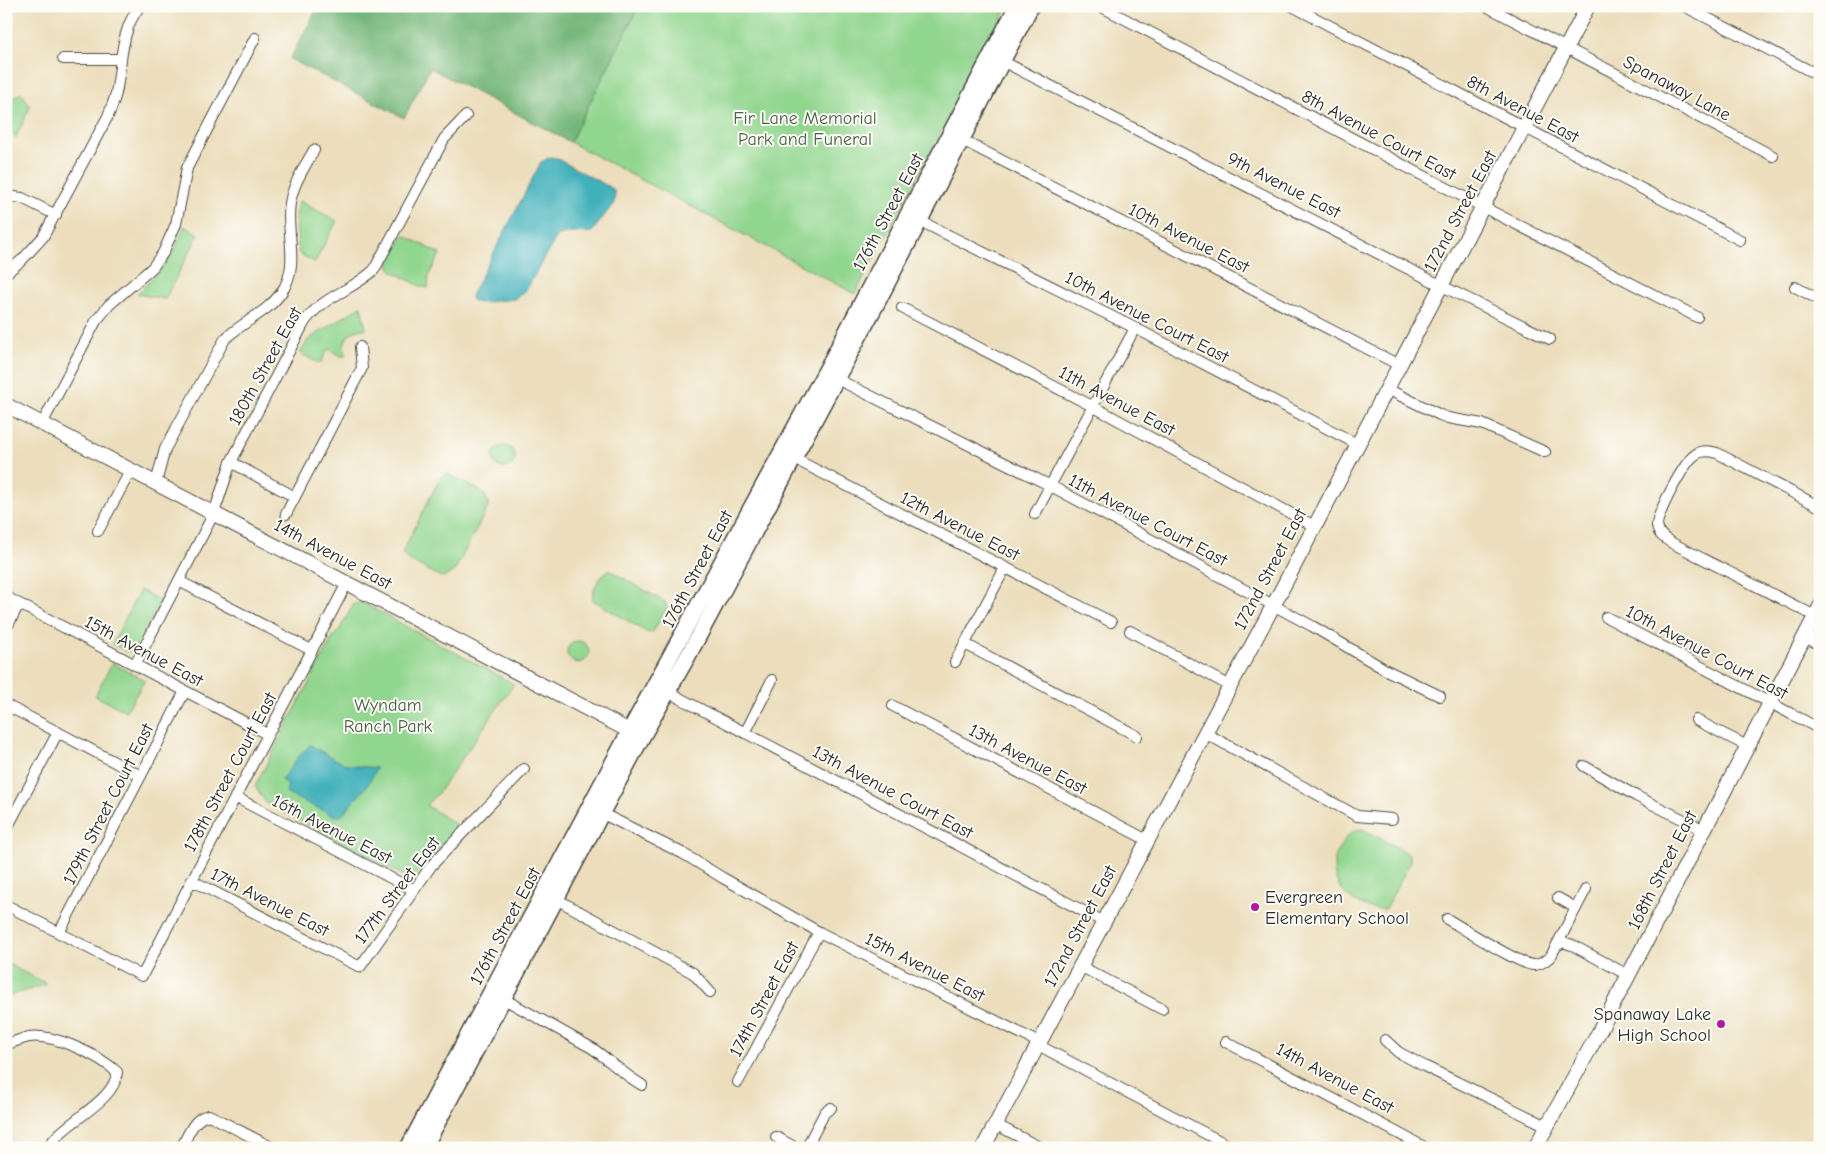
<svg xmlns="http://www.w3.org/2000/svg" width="1826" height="1154" font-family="'Comic Neue',sans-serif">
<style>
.green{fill:#91d68e;stroke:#5e805c}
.forest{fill:#74b779;stroke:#507152}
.water{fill:#40b0bb;stroke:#366e73}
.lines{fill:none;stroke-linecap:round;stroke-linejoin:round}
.street-casing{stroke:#484641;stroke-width:12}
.secondary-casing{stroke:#484641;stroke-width:16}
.primary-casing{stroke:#484641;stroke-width:18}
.street{stroke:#fff;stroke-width:10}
.secondary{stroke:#fff;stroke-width:14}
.primary{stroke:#fff;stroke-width:15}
.poi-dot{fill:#b5179e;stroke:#fdfcf7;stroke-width:2}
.labels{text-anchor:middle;stroke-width:4;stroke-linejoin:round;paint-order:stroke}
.street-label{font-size:18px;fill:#2b2b2b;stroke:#fdfcf7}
.park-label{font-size:18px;fill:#4a5e49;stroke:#fdfcf7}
.poi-label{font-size:18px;fill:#2b2b2b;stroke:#fdfcf7;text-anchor:start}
</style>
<rect width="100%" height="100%" fill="#fdfcf7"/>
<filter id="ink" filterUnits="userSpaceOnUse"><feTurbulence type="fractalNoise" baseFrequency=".02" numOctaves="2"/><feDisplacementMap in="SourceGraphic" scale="10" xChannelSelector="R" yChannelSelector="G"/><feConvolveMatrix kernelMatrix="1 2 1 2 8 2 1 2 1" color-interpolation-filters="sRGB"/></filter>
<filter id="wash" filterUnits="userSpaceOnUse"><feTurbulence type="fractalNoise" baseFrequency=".0096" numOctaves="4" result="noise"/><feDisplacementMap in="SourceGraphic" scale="20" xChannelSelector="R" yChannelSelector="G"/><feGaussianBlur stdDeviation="1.12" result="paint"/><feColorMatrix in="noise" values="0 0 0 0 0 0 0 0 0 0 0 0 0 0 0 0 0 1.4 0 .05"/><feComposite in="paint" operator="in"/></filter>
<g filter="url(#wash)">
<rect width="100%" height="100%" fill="#ecdebc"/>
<!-- green -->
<path class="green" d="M639 6H1008L855 294 570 142Z
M6 93 13 97 22 93 30 107 16 137 6 133Z
M299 201 337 221 315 262 299 254C298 237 293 218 299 201Z
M184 226 199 234 165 299 137 294C158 272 176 256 184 226Z
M404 235 440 254 429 275 428 288 420 286 392 271 389 263Z
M361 306 366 329C351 328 339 342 346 356H341L328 349 320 364 300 353 309 339Z
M493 457a11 11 0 1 1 22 0a11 11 0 1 1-22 0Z
M447 474 484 493 488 502V507L454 572 444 577 439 576 407 559 402 553 439 480 442 476Z
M609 570 665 602 667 607 653 632 648 633 593 600C590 592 602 573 609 570Z
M140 590 161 601 136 650 127 652 112 644Z
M361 602 514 684 438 793 426 805 458 826 415 877 408 878 266 803 255 786 334 635 340 629 353 605Z
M567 652a11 11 0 1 1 22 0a11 11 0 1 1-22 0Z
M112 663 145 680 126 711 95 696Z
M1363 829 1409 854 1411 861 1385 909C1347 911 1318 874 1344 841 1350 833 1354 830 1363 829Z
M6 963 47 984 6 997Z"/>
<!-- forest -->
<path class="forest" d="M313 6H639L570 142 430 68 404 118 290 59 317 9Z"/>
<!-- water -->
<path class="water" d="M550 157 556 158 613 189 615 193 614 203 592 232C578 234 571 230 557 236L525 292 514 299 478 303 474 302 471 298 472 294 541 162Z
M310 745 333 758 348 765 377 768 367 786 341 816H335L287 794 286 792 288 785 281 780 300 755Z"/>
</g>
<g filter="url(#ink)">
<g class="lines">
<!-- street casing -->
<g class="street-casing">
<path id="street" d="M1100 6 1483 207 1697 317
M1292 6 1740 240
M1486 6 1773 156
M1684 6 1816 74
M63 59H120
M1002 61 1442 286 1550 339
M962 140 1399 365
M6 196 22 198 56 215
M920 221 1135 328 1357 444
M6 273 22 260 43 237 108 116C111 109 114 101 116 93 122 65 120 30 140 6
M1795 287 1820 300
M902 308 1094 407 1314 526
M837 379 1051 486 1312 626 1386 670 1440 696
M1387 389 1440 415 1448 418 1482 424 1545 452
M42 424 96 321 109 305 152 268 163 253 176 224 187 168 255 38
M793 458 1111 622
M231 462 295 497
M156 483 165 449 225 339C242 322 267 313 281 293 301 265 285 233 290 203 293 184 305 166 314 150
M286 514 362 368 360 347
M1035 514 1135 328
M98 531 131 470
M179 581 311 650
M6 597 267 734
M1815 616 1672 543C1666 539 1658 535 1657 526 1656 515 1685 461 1695 455 1701 450 1710 451 1717 453L1820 507
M1606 617 1820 729
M6 629 19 604
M1130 631 1230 686
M1805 637 1820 645
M965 644 1137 736
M955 662 1005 568
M135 665 214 513 231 462 304 323C322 296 352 291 374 270L444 139 466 116
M668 692 1104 922
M6 705 141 776
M893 706 1147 840
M1696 720 1747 746
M745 733 772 680
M1205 733 1357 816 1392 819
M1584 766 1636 796 1704 830
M235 797 414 890
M603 814 682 853 723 878 819 932 1032 1039 1038 1045 1233 1148
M6 830 58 732
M191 880 360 967 431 866 524 769
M1558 898 1576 908
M556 899 693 973 710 992
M6 905 142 976 347 583
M1447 919C1461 927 1522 966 1534 965 1541 965 1546 960 1551 956L1586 889
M59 933 185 691
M1558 945 1563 942 1572 945 1628 975
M1080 966 1162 1009
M504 999 592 1048C609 1060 624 1075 642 1085
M1385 1040 1398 1052 1424 1066 1547 1126
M1226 1042 1426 1148
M6 1045C13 1042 21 1039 29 1037 53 1033 100 1056 117 1072 116 1102 62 1122 48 1148
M738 1082 819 932
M995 1124 1041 1148
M776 1137 796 1148
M181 1148C189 1134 193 1118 209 1115L273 1148
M806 1148 825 1112 831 1108"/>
</g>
<!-- secondary casing -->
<g class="secondary-casing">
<path id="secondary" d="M6 405 639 736
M983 1148 1273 606 1588 6
M1535 1148 1599 1032 1820 607"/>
</g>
<!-- primary casing -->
<g class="primary-casing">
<path id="primary" d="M408 1148 635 721 830 363 1017 6
M424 1148 642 737 688 656 878 301 1031 6"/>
</g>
<!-- street -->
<use href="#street" class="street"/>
<!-- secondary -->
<use href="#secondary" class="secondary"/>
<!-- primary -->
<use href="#primary" class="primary"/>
</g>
</g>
<!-- markers -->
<g class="poi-dot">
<circle cx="1255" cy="907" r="5"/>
<circle cx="1721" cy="1024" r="5"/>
</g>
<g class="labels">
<!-- street labels -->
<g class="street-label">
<text transform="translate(1677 88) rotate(28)" y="6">Spanaway Lane</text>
<text transform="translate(1523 109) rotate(28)" y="6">8th Avenue East</text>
<text transform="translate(1379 135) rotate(28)" y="6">8th Avenue Court East</text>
<text transform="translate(1284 185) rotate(27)" y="6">9th Avenue East</text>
<text transform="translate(1460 211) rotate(-62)" y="6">172nd Street East</text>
<text transform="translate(888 212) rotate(-62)" y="6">176th Street East</text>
<text transform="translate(1189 238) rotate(27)" y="6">10th Avenue East</text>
<text transform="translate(1147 317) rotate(27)" y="6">10th Avenue Court East</text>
<text transform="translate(265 366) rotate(-61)" y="6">180th Street East</text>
<text transform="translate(1117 401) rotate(28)" y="6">11th Avenue East</text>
<text transform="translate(1148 520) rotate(28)" y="6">11th Avenue Court East</text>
<text transform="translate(960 526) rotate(27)" y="6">12th Avenue East</text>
<text transform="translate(333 554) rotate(28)" y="6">14th Avenue East</text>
<text transform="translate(697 569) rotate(-62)" y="6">176th Street East</text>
<text transform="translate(1270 569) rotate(-62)" y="6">172nd Street East</text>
<text transform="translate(144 651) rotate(28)" y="6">15th Avenue East</text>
<text transform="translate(1707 652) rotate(28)" y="6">10th Avenue Court East</text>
<text transform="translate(1028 759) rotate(28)" y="6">13th Avenue East</text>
<text transform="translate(230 772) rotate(-62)" y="6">178th Street Court East</text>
<text transform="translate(893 792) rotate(28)" y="6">13th Avenue Court East</text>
<text transform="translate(108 804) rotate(-63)" y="6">179th Street Court East</text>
<text transform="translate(332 829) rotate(27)" y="6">16th Avenue East</text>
<text transform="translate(1662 870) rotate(-63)" y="6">168th Street East</text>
<text transform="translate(397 890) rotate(-53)" y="6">177th Street East</text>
<text transform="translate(270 902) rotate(27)" y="6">17th Avenue East</text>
<text transform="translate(505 926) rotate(-62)" y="6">176th Street East</text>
<text transform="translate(1080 926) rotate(-62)" y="6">172nd Street East</text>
<text transform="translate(925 967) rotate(27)" y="6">15th Avenue East</text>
<text transform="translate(764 999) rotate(-62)" y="6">174th Street East</text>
<text transform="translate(1335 1078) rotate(28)" y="6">14th Avenue East</text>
</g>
<!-- park labels -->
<g class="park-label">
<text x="805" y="124">Fir Lane Memorial<tspan x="805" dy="21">Park and Funeral</tspan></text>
<text x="388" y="711">Wyndam<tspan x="388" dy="21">Ranch Park</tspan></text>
</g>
<!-- poi labels -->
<g class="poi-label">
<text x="1265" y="903">Evergreen<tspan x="1265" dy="21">Elementary School</tspan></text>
<text x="1711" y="1020" text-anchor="end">Spanaway Lake<tspan x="1711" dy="21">High School</tspan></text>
</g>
</g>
<!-- margin -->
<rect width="1826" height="1154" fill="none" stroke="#fdfcf7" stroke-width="25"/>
</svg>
